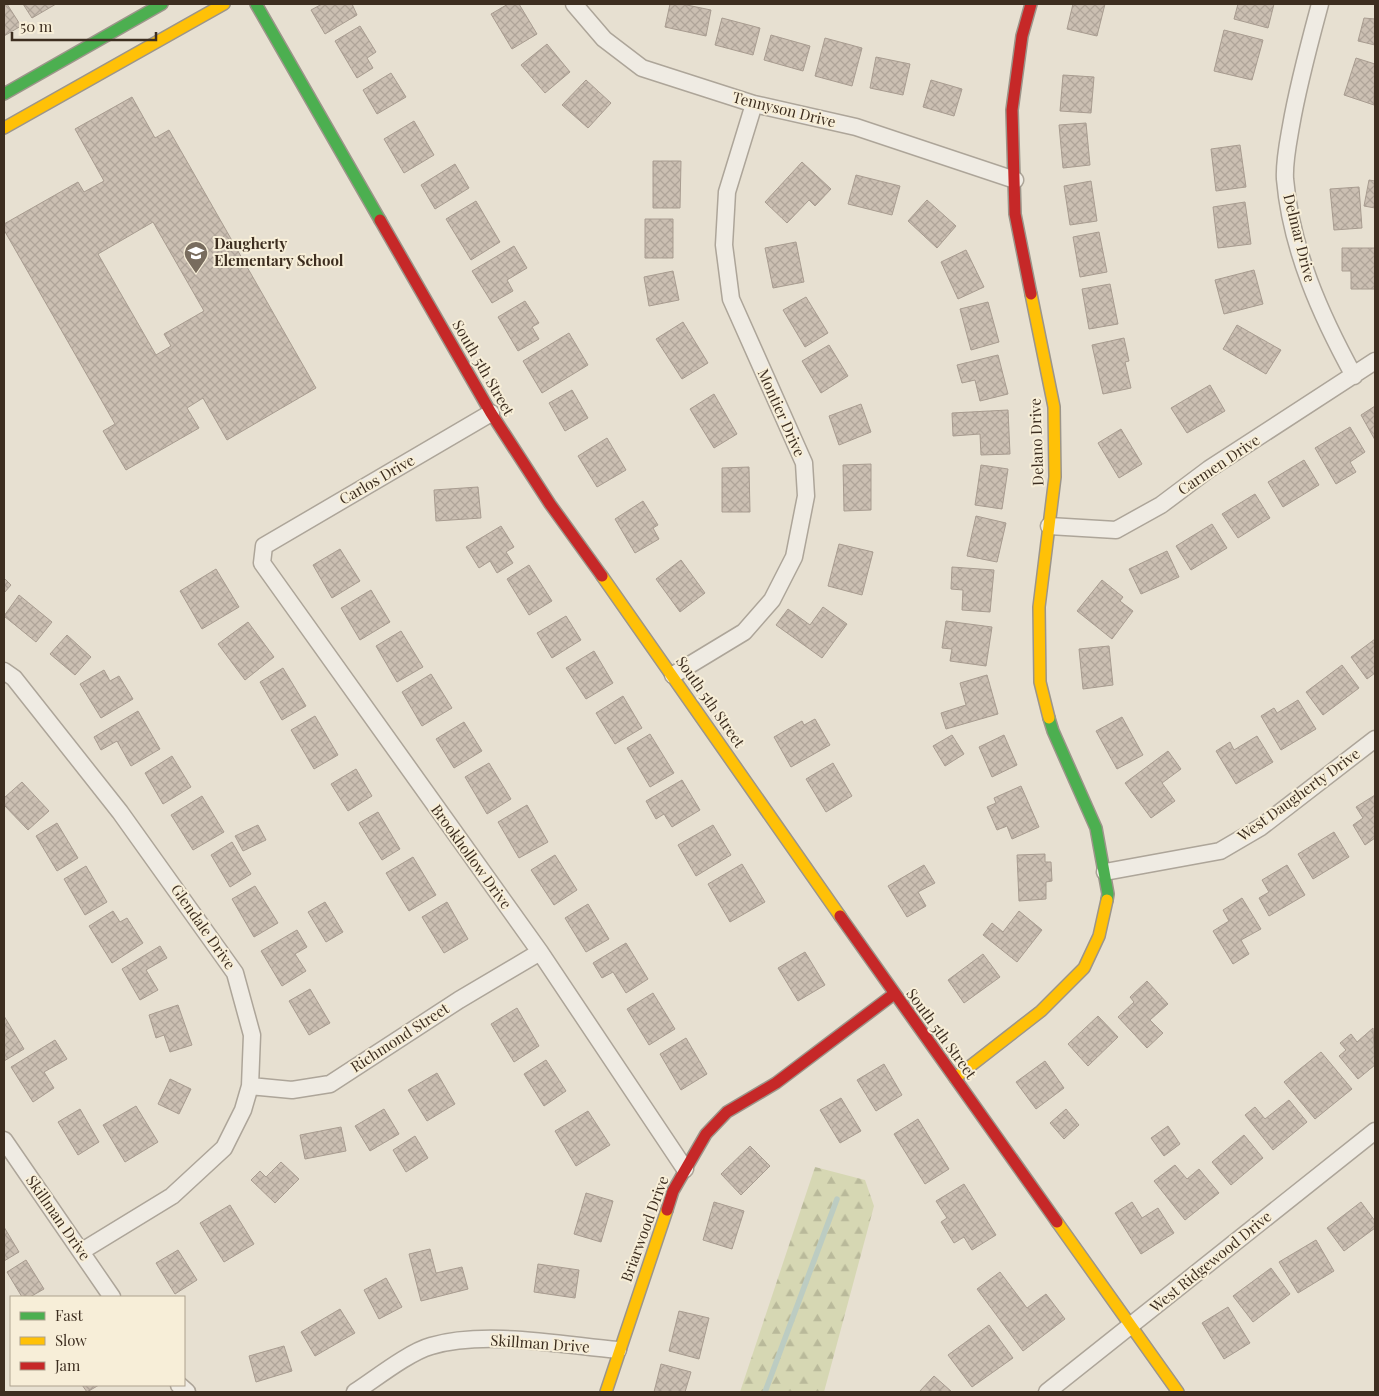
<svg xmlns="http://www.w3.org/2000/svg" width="1379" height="1396" font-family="'Playfair Display',serif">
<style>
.forest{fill:url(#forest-firs)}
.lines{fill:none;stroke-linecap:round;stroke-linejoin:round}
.stream{stroke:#bcccc2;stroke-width:5.5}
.building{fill:url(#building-cross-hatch);stroke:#a89c90;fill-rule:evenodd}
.street-casing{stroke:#ada599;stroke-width:19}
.fast-casing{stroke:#9c958a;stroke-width:14}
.slow-casing{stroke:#9c958a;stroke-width:14}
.jam-casing{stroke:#9c958a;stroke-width:14}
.street{stroke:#efebe3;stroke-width:16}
.fast{stroke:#4caf50;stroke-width:11}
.slow{stroke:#ffc107;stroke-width:11}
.jam{stroke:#c62828;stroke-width:11}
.labels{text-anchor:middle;stroke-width:4;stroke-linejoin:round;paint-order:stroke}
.street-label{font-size:15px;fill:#3d2e20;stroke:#f7eed8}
.poi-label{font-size:15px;font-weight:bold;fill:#3d2e20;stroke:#f7eed8;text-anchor:start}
</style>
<defs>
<pattern id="forest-firs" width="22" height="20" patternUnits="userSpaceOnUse" patternTransform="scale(1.25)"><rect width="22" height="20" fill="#d6d7b3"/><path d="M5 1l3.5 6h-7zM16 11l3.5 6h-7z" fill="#b9b99a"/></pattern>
<pattern id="building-cross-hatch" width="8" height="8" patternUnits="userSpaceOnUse" patternTransform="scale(1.25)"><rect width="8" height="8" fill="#cbbfb2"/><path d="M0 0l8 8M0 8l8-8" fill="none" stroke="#afa499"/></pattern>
</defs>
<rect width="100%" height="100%" fill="#e7e0d1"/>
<!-- forest -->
<path class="forest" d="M815 1167 865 1180 874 1206 824 1392H740Z"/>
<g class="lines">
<!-- stream -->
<path class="stream" d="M765 1392 837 1199"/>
</g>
<!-- building -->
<path class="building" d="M4 4H7L21 26 4 36Z
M23 4H56L32 18Z
M322 4H352L357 15 325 34 311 10Z
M508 4H519L537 34 512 49 491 14Z
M670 4H682L711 10 706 36 665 27Z
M1073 4H1105L1097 36 1067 29Z
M1238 4H1274L1268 28 1234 19Z
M722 18 760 28 753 55 715 45Z
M1364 18 1375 19V45L1358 41Z
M360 26 376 52 367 58 373 68 357 78 335 41Z
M1224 30 1263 40 1252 80 1214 71Z
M771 35 810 46 803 71 764 60Z
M825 38 862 48 852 86 815 76Z
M547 44 570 72 545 93 521 65Z
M876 57 910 64 903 95 870 88Z
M1356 58 1375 64 1374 105 1344 95Z
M391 73 406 97 377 114 363 90Z
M1063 75 1094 77 1091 113 1060 111Z
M586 80 611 103 588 128 562 105Z
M931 80 962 89 954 116 923 107Z
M132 97 155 138 169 130 316 388 227 440 203 398 187 408 199 428 126 470 103 431 115 424 4 230V224L78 182 84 192 104 181 75 129ZM153 222 204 311 164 334 171 346 156 355 98 254Z
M414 121 434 155 404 173 384 139Z
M1086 123 1090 165 1063 168 1059 125Z
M1240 145 1246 187 1216 191 1211 149Z
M653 161H681L680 208H653Z
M802 162 831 189 815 206 809 200 787 223 765 202Z
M455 164 469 188 435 209 421 185Z
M856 175 900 186 892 215 848 204Z
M1369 180 1375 181V208L1364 206Z
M1091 181 1097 221 1070 225 1064 186Z
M1359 187 1362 228 1334 230 1330 189Z
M927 200 956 226 937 248 908 221Z
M476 201 500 242 471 260 446 219Z
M1245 202 1251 244 1218 248 1213 207Z
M645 219H673V258H645Z
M1099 232 1107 272 1080 277 1073 237Z
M796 242 804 282 773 288 765 248Z
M514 246 527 268 507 280 513 291 492 303 472 271Z
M1342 248H1375V289H1351V271H1342Z
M966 250 984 287 958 299 941 262Z
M1254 270 1263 304 1224 314 1215 280Z
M673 271 679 300 649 306 644 277Z
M1110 284 1118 324 1089 329 1082 289Z
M806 297 828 333 805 347 783 310Z
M525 301 539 323 532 327 539 339 518 351 498 317Z
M988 302 999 342 971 350 960 309Z
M683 322 708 363 682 379 656 339Z
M1237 325 1281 350 1266 374 1223 349Z
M569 333 588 365 542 393 523 361Z
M1124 338 1129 361 1125 362 1131 388 1103 394 1092 345Z
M829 345 848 376 821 393 802 361Z
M998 355 1008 394 980 401 975 380 962 383 957 365Z
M1210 385 1225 411 1187 433 1171 408Z
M572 390 588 418 565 431 549 403Z
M714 394 737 434 714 448 690 409Z
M861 404 871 432 839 445 829 416Z
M1375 406V440L1361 415Z
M1008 410 1010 454 981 455 980 434 953 436 952 413Z
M1350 427 1365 452 1350 462 1356 472 1336 484 1315 448Z
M1121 429 1142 464 1119 478 1098 443Z
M607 438 626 470 597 487 578 456Z
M1304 460 1319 485 1283 507 1268 482Z
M871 464V510L844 511 843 465Z
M981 465 1008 469 1002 509 975 505Z
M749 467 750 512H722V468Z
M478 487 481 518 436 521 434 490Z
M1255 494 1270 518 1238 538 1222 514Z
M643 501 658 525 653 528 659 539 635 553 615 519Z
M976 516 1006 523 997 562 967 556Z
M1212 524 1227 548 1191 570 1176 546Z
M501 526 514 547 506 552 513 563 497 573 490 561 479 568 466 547Z
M839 544 873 552 862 595 828 586Z
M340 549 360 581 332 598 313 565Z
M1167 551 1179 577 1141 594 1129 569Z
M681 560 705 593 680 612 656 579Z
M529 565 552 601 529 615 507 579Z
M952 567 994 570 990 612 962 610 963 590 951 589Z
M216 569 239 607 202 629 180 591Z
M4 578 11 585 4 593Z
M1102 580 1123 597 1120 601 1133 611 1112 639 1077 611Z
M371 590 390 622 360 640 341 608Z
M19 595 52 622 36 642 4 616Z
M823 607 847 624 822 658 776 625 788 609 810 625Z
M566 616 581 640 552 658 537 633Z
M946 621 992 627 986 666 950 661 952 649 942 648Z
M248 622 274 657 245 680 218 644Z
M401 631 423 667 397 682 376 646Z
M67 635 91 657 75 675 50 654Z
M1375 639V673L1367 679 1351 657Z
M1109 646 1113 685 1083 689 1079 649Z
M594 651 613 683 586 699 566 668Z
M1342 665 1359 688 1323 715 1306 692Z
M283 668 306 706 282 720 260 682Z
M104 670 110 681 119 676 133 699 101 718 80 684Z
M431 674 452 708 422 726 402 692Z
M987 675 998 714 946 729 941 713 966 705 960 683Z
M623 696 642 728 615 744 596 713Z
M1298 700 1316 729 1281 750 1261 716 1274 708 1277 713Z
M138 711 160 749 131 766 117 741 101 750 94 737Z
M315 716 338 755 314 769 291 730Z
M1122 717 1143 755 1117 769 1096 731Z
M815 719 830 745 791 767 774 737 802 721 804 725Z
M464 722 482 751 454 768 436 739Z
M650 734 674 773 650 787 627 748Z
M952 735 964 754 945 766 933 746Z
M1004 735 1017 765 992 777 979 747Z
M1257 736 1273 762 1236 784 1216 751 1230 742 1234 750Z
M1168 751 1181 769 1162 783 1175 801 1151 818 1125 783Z
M172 756 191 787 163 804 145 773Z
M489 763 511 799 487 814 465 777Z
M833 763 852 796 826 812 806 779Z
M356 769 372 796 348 811 331 784Z
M682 780 700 810 672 827 664 814 656 819 646 801Z
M22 782 49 811 28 830 4 805V798Z
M1021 786 1039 827 1012 839 1007 826 997 830 987 807 996 803 994 798Z
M1375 795V838L1365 845 1353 825 1363 818 1356 807Z
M202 796 224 832 193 850 171 815Z
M527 805 548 842 519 858 498 822Z
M378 812 400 849 382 860 359 823Z
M57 823 78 858 57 871 36 836Z
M258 825 266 840 243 851 235 836Z
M713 825 731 855 696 876 678 845Z
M1334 832 1349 857 1313 879 1298 854Z
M232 842 251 874 230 887 211 855Z
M1045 854V862H1051L1052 881 1046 882V899L1019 901 1017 855Z
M555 855 577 890 554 905 531 870Z
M413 857 436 895 409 911 386 873Z
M742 864 765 902 730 922 708 884Z
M924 865 935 883 918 892 926 906 907 917 888 886Z
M1287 865 1305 895 1269 916 1259 898 1269 892 1262 880Z
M86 866 107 902 85 915 64 879Z
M255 886 278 923 254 937 232 899Z
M1242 898 1261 929 1241 940 1249 954 1233 964 1213 931 1229 921 1223 910Z
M325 902 343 932 326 942 308 912Z
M447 902 468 939 444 953 422 917Z
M588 904 609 939 586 952 565 918Z
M113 911 120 922 127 918 143 943 112 963 89 926Z
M1019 911 1042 930 1017 962 983 935 992 923 1003 932Z
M297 930 307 947 295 954 306 971 282 986 261 951Z
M626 943 648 979 626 993 613 972 602 978 593 963Z
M160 946 167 958 146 970 158 990 140 1000 122 969Z
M805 952 825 985 798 1001 778 968Z
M983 954 1000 977 964 1003 948 980Z
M1147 981 1168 1004 1150 1020 1163 1033 1147 1048 1118 1017 1134 1002 1130 997Z
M310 989 330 1023 309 1035 289 1001Z
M653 993 675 1029 649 1045 627 1009Z
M178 1005 192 1045 170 1052 164 1035 156 1038 149 1015Z
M517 1008 539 1046 514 1062 491 1024Z
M4 1016 24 1049 4 1061Z
M1098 1016 1118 1037 1088 1066 1068 1044Z
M1373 1028 1375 1065 1358 1079 1339 1056 1346 1050 1340 1043 1351 1034 1357 1042Z
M686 1038 707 1074 681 1090 660 1054Z
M55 1040 67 1059 44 1072 54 1088 33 1102 11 1067Z
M1321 1052 1352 1089 1315 1119 1284 1082Z
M546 1060 566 1091 544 1106 524 1074Z
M1045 1061 1064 1088 1036 1109 1016 1082Z
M884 1064 902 1095 876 1111 857 1080Z
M437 1073 455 1104 427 1121 408 1090Z
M170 1079 191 1089 179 1114 158 1104Z
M841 1098 861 1131 840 1143 820 1110Z
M1289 1100 1307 1122 1273 1150 1245 1115 1255 1107 1265 1119Z
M136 1106 158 1142 125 1162 103 1125Z
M80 1109 99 1142 78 1155 58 1122Z
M384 1109 399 1134 370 1151 355 1126Z
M1066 1109 1079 1125 1064 1139 1050 1123Z
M588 1111 610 1145 576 1166 555 1131Z
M918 1119 949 1169 925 1184 894 1134Z
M1168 1126 1180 1144 1164 1156 1151 1138Z
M341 1127 346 1151 305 1159 300 1135Z
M1244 1135 1263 1158 1231 1185 1212 1162Z
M415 1136 428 1158 406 1172 393 1150Z
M750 1146 770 1166 741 1195 721 1174Z
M281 1162 299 1179 275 1203 251 1180 260 1171 266 1177Z
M1175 1165 1187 1179 1199 1169 1219 1193 1185 1220 1154 1181Z
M964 1184 996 1235 972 1250 964 1237 954 1243 941 1222 947 1218 936 1201Z
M586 1193 613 1201 601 1242 574 1234Z
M714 1202 744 1211 732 1249 703 1240Z
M1132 1202 1142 1218 1158 1208 1174 1233 1141 1254 1115 1213Z
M1361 1202 1375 1221V1228L1344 1251 1327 1228Z
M230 1205 254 1244 224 1262 200 1223Z
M4 1227 19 1252 4 1261Z
M1316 1240 1334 1271 1298 1293 1279 1262Z
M430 1249 436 1273 462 1267 468 1289 421 1301 409 1254Z
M178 1250 197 1280 175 1294 156 1263Z
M26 1260 44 1289 30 1297H22L7 1272Z
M538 1264 579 1270 575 1298 534 1292Z
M1271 1268 1290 1294 1253 1322 1233 1296Z
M1000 1272 1027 1308 1046 1294 1065 1319 1023 1351 977 1289Z
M386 1278 402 1307 379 1319 364 1290Z
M1228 1307 1250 1343 1224 1359 1202 1323Z
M340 1309 355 1333 315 1356 301 1332Z
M679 1311 709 1318 699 1359 669 1351Z
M989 1325 1013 1358 972 1387 948 1355Z
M284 1346 292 1371 256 1382 249 1356Z
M661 1364 691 1372 685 1392H654Z
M934 1376 952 1392H919Z
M82 1385H99L87 1392Z"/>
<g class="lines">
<!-- street casing -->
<g class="street-casing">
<path id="street" d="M574 4 604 39 642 68 754 104 856 127 1015 180
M1320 4C1309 45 1298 85 1291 126 1288 143 1284 162 1285 179 1291 249 1321 316 1354 376
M491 413 264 546 262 563 540 952 685 1169
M1049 526 1116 530 1161 505 1209 469 1375 361
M4 671 14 678 120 812 235 973 252 1035 250 1086 243 1110 224 1148 172 1196 82 1251
M673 675 744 632 772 600 794 557 806 496 804 463 731 299 724 245 727 192 754 104
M1105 872 1220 851 1261 827 1375 739
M250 1086 292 1090 330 1084 459 1000 540 952
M4 1140 112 1297
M179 1385 187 1392
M355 1392C375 1379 409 1352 431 1346 485 1330 562 1345 618 1350
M1047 1392 1375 1131"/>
</g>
<!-- fast casing -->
<g class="fast-casing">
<path id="fast" d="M256 4 380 220
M4 94 162 4
M1049 718 1053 731 1096 828 1108 894 1107 900"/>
</g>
<!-- slow casing -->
<g class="slow-casing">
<path id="slow" d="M4 128 224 4
M1031 294 1054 407 1055 477 1039 607 1040 682 1049 718
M602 576 840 916
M955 1078 1041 1011 1084 968 1099 936 1107 900
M1057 1222 1178 1392
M606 1392 667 1210"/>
</g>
<!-- jam casing -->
<g class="jam-casing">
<path id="jam" d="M1031 4 1022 36 1012 110 1015 214 1031 294
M380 220 491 413 550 504 602 576
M840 916 1057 1222
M667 1210 673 1191 706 1134 727 1112 776 1083 894 994"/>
</g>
<!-- street -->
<use href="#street" class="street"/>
<!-- fast -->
<use href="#fast" class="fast"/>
<!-- slow -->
<use href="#slow" class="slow"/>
<!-- jam -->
<use href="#jam" class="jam"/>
</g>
<!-- icons -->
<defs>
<g id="school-pin" transform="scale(1.25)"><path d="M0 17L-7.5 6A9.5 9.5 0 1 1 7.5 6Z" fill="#786c5e" stroke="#f7eed8"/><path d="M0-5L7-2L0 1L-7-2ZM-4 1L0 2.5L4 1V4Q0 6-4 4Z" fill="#fff"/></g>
</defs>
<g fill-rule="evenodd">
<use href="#school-pin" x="196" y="253"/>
</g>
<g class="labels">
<!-- street labels -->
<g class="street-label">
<text transform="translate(784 110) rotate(14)" y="5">Tennyson Drive</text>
<text transform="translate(1299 238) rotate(76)" y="5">Delmar Drive</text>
<text transform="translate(483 368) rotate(60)" y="5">South 5th Street</text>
<text transform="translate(781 413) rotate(66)" y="5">Montier Drive</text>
<text transform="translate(1037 442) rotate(-92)" y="5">Delano Drive</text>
<text transform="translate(1219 465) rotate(-34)" y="5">Carmen Drive</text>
<text transform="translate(377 480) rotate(-30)" y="5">Carlos Drive</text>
<text transform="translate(710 702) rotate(55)" y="5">South 5th Street</text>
<text transform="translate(1299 795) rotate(-36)" y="5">West Daugherty Drive</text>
<text transform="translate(471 857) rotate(54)" y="5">Brookhollow Drive</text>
<text transform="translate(203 927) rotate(55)" y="5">Glendale Drive</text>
<text transform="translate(941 1034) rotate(54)" y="5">South 5th Street</text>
<text transform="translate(400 1038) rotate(-33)" y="5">Richmond Street</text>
<text transform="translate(58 1218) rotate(55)" y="5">Skillman Drive</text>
<text transform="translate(645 1229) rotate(-70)" y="5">Briarwood Drive</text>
<text transform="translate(1211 1262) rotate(-39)" y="5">West Ridgewood Drive</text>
<text transform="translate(540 1344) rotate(4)" y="5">Skillman Drive</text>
</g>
<!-- poi labels -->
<g class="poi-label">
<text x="214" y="249">Daugherty<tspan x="214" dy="17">Elementary School</tspan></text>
</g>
</g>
<!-- border -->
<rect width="1379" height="1396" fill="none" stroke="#3d2e20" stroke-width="10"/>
<!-- legend -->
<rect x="10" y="1296" width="175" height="90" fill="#f7eed8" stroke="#ada18e"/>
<rect x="20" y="1312" width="25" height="8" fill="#4caf50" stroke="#ada18e"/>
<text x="55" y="1321" font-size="15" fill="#3d2e20">Fast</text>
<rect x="20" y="1337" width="25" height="8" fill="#ffc107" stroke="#ada18e"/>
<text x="55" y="1346" font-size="15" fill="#3d2e20">Slow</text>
<rect x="20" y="1362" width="25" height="8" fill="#c62828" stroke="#ada18e"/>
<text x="55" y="1371" font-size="15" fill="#3d2e20">Jam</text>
<!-- scale -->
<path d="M12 32v8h144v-8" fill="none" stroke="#3d2e20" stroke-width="2.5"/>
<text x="20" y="32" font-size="15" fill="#3d2e20" stroke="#f7eed8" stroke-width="4" paint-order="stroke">50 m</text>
</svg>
